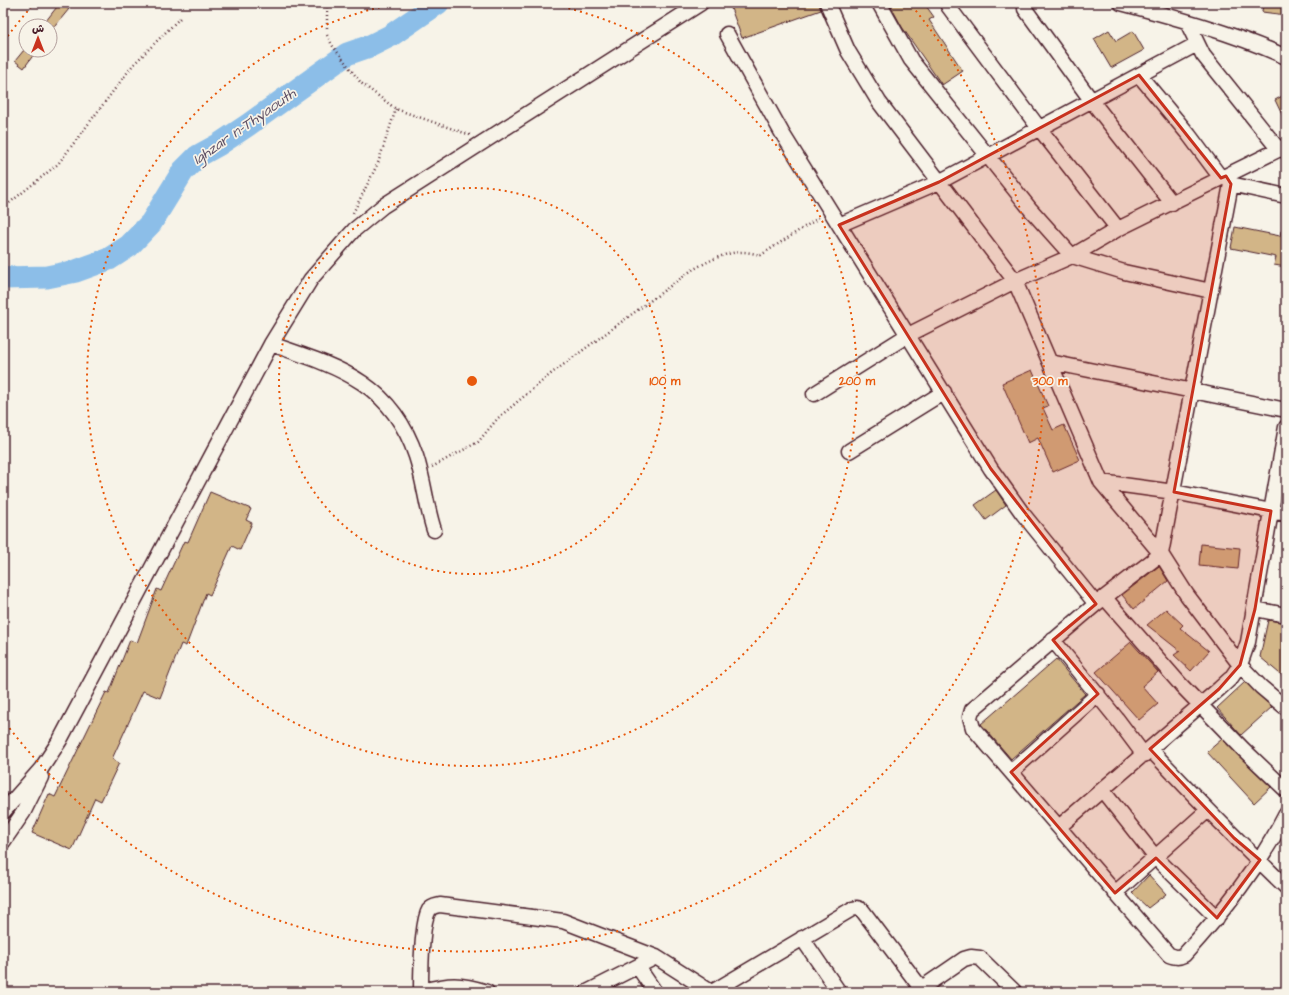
<svg xmlns="http://www.w3.org/2000/svg" width="1289" height="995" font-family="'Architects Daughter','Playpen Sans Arabic',sans-serif">
<style>
.lines{fill:none;stroke-linecap:round;stroke-linejoin:round}
.river{stroke:#8cbee8;stroke-width:23}
.building{fill:#d2b587;stroke:#4a1f2b}
.minor-casing{stroke:#4a1f2b;stroke-width:17}
.path{stroke:#4a1f2b;stroke-width:2.5;stroke-dasharray:1 3;stroke-linecap:butt}
.minor{stroke:#f7f3e8;stroke-width:14}
.marked{fill:#c8321e;fill-opacity:0.2;stroke:#c8321e;stroke-width:3;stroke-linejoin:round}
.ring{fill:none;stroke:#e8590c;stroke-width:2;stroke-dasharray:2 4}
.labels{text-anchor:middle;stroke-width:3.5;stroke-linejoin:round;paint-order:stroke}
.water-label{font-size:15px;font-style:italic;fill:#5e4f64;stroke:#f7f3e8}
.centre{fill:#e8590c;stroke:#f7f3e8;stroke-width:2}
.ring-label{font-size:12px;text-anchor:middle;font-weight:bold;fill:#e8590c;stroke:#f7f3e8;stroke-width:3.5;stroke-linejoin:round;paint-order:stroke}
</style>
<rect width="100%" height="100%" fill="#f7f3e8"/>
<filter id="ink" filterUnits="userSpaceOnUse"><feTurbulence type="fractalNoise" baseFrequency=".025" numOctaves="2"/><feDisplacementMap in="SourceGraphic" scale="8" xChannelSelector="R" yChannelSelector="G"/><feConvolveMatrix kernelMatrix="1 2 1 2 8 2 1 2 1" color-interpolation-filters="sRGB"/></filter>
<g filter="url(#ink)">
<g class="lines">
<!-- river -->
<path class="river" d="M3 278 47 277 76 271 109 259 129 246 151 223 183 171 198 156 218 145 248 125 347 54 370 46 390 36 438 3"/>
</g>
<!-- building -->
<path class="building" d="M60 3 69 9 55 26H42Z
M729 3H819L821 10 742 38Z
M889 3H924L934 17 929 20 963 71 942 85 902 27Z
M1263 3H1286V15L1262 12Z
M1109 30 1116 41 1133 31 1144 50 1111 68 1094 39Z
M24 50H37L24 68 15 61Z
M1286 94V123L1275 100Z
M1235 227 1280 236 1281 231H1286V267L1274 265 1276 257 1231 248Z
M1032 370 1048 406 1043 408 1053 430 1064 425 1080 460 1053 472 1038 438 1028 443 1002 383Z
M996 490 1006 505 986 520 975 505Z
M210 492 251 509 246 520 252 523 240 550 232 546 210 595 206 593 186 646 181 644 160 698 143 691 112 759 119 763 101 801 95 798 72 850 32 833 49 794 55 797 106 692 109 693 130 640 137 643 157 589 161 591 184 541 188 542Z
M1201 544 1240 548 1238 569 1199 565Z
M1159 566 1168 581 1134 609 1122 595Z
M1166 609 1183 625 1180 628 1209 651 1191 671 1174 655 1180 651 1147 625Z
M1268 620 1286 623V679L1260 657Z
M1131 642 1158 672 1142 686 1158 704 1139 720 1096 672Z
M1056 659 1085 694 1011 759 981 724Z
M1245 682 1272 707 1241 735 1217 708Z
M1222 739 1271 787 1254 803 1207 752Z
M1149 875 1166 894 1148 908 1132 893Z"/>
<g class="lines">
<!-- minor casing -->
<g class="minor-casing">
<path id="minor" d="M827 3 848 51 879 102 1015 281 1101 482 1161 554 1187 595 1240 665 1261 687 1286 708
M879 3 911 60 1031 210 1072 256 1124 272 1211 291
M1121 3C1177 18 1233 33 1286 57
M948 6 1039 128 1118 229
M1025 9 1091 100 1172 203
M1187 22 1203 55 1279 150
M727 34 782 133 991 469 1023 514 1096 604
M1139 75 1189 135 1221 178
M1226 176 1231 184 1235 185 1286 196
M1231 184 1161 554 1096 604 972 710 970 717 973 728 1169 955C1175 957 1178 958 1184 955 1224 911 1259 867 1286 814
M839 225 939 182 1197 44
M271 344C338 367 391 382 416 456 424 480 426 506 434 530
M1050 362 1286 410
M814 394 908 335 1015 281 1072 256 1118 229 1286 146
M849 451 944 392
M1101 482 1174 492 1286 514
M1105 598 1181 685 1243 749 1286 790
M1255 609 1286 615
M1053 640 1117 719 1144 755
M1150 749C1194 796 1239 842 1286 887
M1011 772 1098 694
M1103 791 1156 858 1217 918
M3 812 41 769 60 740 271 344 311 279 354 230 383 206 701 3
M1059 827 1219 689 1231 678 1240 665 1248 642 1286 427
M3 842 23 813 41 777
M1115 893 1208 810
M802 938 839 992
M638 967 655 992
M421 991C450 984 459 983 487 992
M421 992C421 976 421 923 429 910 432 906 436 906 440 905L563 921 656 957 711 992
M587 992 656 957
M712 992 852 909 857 908 862 910 921 988
M916 992 964 959 971 957 980 958 1015 992"/>
</g>
<!-- path -->
<path class="path" d="M327 3V35L332 45 361 83 396 109 470 135
M3 208 58 164 133 65 180 18
M353 213 378 163 396 109
M432 467 478 442 498 418 552 373 692 270C707 262 725 252 742 252 748 252 755 254 761 255L820 217"/>
<!-- minor -->
<use href="#minor" class="minor"/>
</g>
</g>
<!-- marked area -->
<path class="marked" d="M1139 75 1221 178 1226 176 1231 184 1174 492 1271 511 1255 609 1240 665 1219 689 1150 749 1234 838 1260 860 1217 918 1156 858 1115 893 1011 772 1098 694 1053 640 1096 604 991 469 839 225 939 182Z"/>
<!-- distance rings -->
<g class="ring">
<circle cx="472" cy="381" r="193"/>
<path d="M545 3A385 385 0 1 1 399 3"/>
<path d="M4 41A578 578 0 0 1 32 6M912 6A578 578 0 1 1 4 721"/>
</g>
<g class="labels">
<!-- water labels -->
<g class="water-label">
<text transform="translate(244 126) rotate(-35)" y="5">Ighzar n-Thyaouth</text>
</g>
</g>
<circle cx="472" cy="381" r="6" class="centre"/>
<g class="ring-label">
<text x="665" y="385">100 m</text>
<text x="857" y="385">200 m</text>
<text x="1050" y="385">300 m</text>
</g>
<!-- margin -->
<rect width="1289" height="995" fill="none" stroke="#f7f3e8" stroke-width="16"/>
<rect x="8" y="8" width="1273" height="979" fill="none" stroke="#4a1f2b" stroke-width="1.5" filter="url(#ink)"/>
<!-- north arrow -->
<g transform="translate(38 38)"><circle r="19" fill="#f7f3e8" stroke="#b29e9c"/>
<path d="M0-3L7 15L0 10L-7 15Z" fill="#c8321e"/>
<text y="-6" font-size="11" font-weight="bold" text-anchor="middle" fill="#4a1f2b">ش</text>
</g>
</svg>
